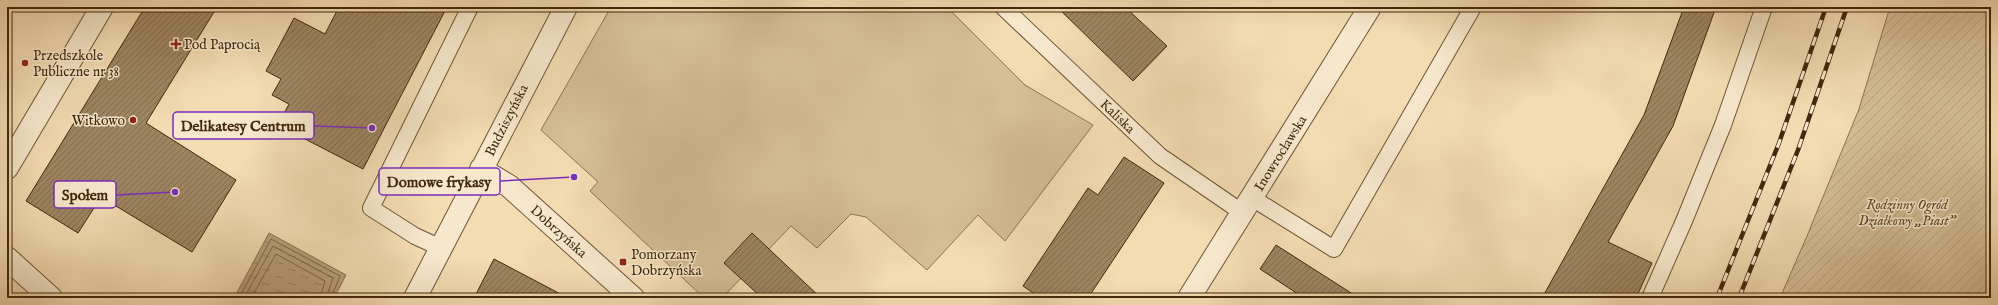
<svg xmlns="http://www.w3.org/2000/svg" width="1998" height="305" font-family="'IM FELL English',serif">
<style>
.green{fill:#d5bd96;stroke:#8c7251}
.garden{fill:url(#garden-furrows);stroke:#8c7251}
.water{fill:url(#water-ripples);stroke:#886f4e}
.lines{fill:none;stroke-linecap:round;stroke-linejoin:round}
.shore{stroke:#7c6343;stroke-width:1}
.building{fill:url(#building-hatch);stroke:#42280c}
.service-casing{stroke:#6e5536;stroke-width:18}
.minor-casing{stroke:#6e5536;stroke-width:24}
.service{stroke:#f7e8cd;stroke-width:16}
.minor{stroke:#f7e8cd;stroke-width:22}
.rail-casing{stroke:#42280c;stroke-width:4.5}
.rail{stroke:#f7e8cd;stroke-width:3;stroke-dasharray:9;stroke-linecap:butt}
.poi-dot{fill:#8f2418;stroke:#f7e8cd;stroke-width:1.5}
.labels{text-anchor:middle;stroke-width:3;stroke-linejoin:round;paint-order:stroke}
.poi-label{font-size:14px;fill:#42280c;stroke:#f7e8cd;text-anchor:start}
.street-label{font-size:14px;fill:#42280c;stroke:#f7e8cd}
.park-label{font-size:14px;font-style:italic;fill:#5f4628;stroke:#f7e8cd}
.leader{fill:none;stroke:#7b2cbf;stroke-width:1.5}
.callout-dot{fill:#7b2cbf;stroke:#f7e8cd;stroke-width:1.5}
.callout{fill:#f7e8cd;stroke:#7b2cbf;stroke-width:1.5}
.callout-label{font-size:15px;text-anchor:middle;font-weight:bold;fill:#42280c}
</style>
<defs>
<pattern id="garden-furrows" width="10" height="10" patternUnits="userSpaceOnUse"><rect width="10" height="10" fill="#d5bd96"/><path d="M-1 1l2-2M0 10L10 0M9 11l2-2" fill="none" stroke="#b8a280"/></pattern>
<pattern id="water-ripples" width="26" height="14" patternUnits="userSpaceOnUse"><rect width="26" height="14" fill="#b79e7a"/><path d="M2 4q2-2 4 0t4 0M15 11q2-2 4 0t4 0" fill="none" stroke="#968162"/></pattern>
<pattern id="building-hatch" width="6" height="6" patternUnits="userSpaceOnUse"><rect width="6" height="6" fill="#9e8562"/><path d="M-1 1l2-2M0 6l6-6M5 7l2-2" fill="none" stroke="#826d4f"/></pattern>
</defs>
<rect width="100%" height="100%" fill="#f3dbb2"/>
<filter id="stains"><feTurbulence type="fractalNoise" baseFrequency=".005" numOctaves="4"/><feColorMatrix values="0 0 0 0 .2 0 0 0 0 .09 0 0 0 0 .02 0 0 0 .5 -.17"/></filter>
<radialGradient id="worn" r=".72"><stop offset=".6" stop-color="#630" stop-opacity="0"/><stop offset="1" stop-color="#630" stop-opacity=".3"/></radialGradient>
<!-- green -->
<path class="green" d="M611 7H947L1025 85 1093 125 1005 241 978 215 927 270 866 217 851 214 817 248 791 226 722 298H704L590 191 598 182 541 130Z"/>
<!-- garden -->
<path class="garden" d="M1890 7H1991V298H1780L1807 236 1859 109Z"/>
<!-- water -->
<path class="water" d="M269 233 346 275 334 298H234Z"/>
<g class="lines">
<!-- shore -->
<path class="shore" d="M239 298 271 239 340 276 331 298
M244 298 273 246 333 278 326 298
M251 298 276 254 325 281 320 298"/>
</g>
<!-- building -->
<path class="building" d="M145 7H217L146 123 236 180 192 252 101 197 78 233 26 201Z
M339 7H447L363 169 278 125 289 104 272 95 281 79 266 71 294 18 325 34Z
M1057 7H1125L1167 46 1133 81Z
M1684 7H1716L1673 126 1608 242 1652 263 1636 298H1542L1644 115Z
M1124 157 1164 183 1088 298H1040L1023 286 1088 188 1098 195Z
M752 233 821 298H762L724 263Z
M1276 245 1359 298H1304L1260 269Z
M494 259 568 298H474Z"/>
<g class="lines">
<!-- service casing -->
<g class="service-casing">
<path id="service" d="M1003 7 1160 156 1243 213
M1252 198 1334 249 1473 7
M441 248 415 236 371 208 470 7
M1650 298 1684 221 1723 125 1764 7"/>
</g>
<!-- minor casing -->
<g class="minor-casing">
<path id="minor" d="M7 168 102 7
M481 169 509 186 633 298
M7 258 51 298
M415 298 566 7
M1189 298 1370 7"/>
</g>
<!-- service -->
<use href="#service" class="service"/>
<!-- minor -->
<use href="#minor" class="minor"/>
<!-- rail casing -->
<g class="rail-casing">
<path id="rail" d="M1717 298 1779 143 1826 7
M1739 298 1798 150 1847 7"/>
</g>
<!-- rail -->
<use href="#rail" class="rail"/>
</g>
<!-- markers -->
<g class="poi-dot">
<path d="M174 38h4v4h4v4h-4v4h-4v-4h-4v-4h4z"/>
<circle cx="25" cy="63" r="4"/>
<circle cx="133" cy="120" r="4"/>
<rect x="619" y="258" width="8" height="8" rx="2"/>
</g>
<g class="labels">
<!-- poi labels -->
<g class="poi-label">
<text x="184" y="49">Pod Paprocią</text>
<text x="33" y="60">Przedszkole<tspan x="33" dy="16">Publiczne nr 38</tspan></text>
<text x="125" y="125" text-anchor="end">Witkowo</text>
<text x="631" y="259">Pomorzany<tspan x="631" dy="16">Dobrzyńska</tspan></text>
</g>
<!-- street labels -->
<g class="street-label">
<text transform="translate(1118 116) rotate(44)" y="5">Kaliska</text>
<text transform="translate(506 120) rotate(-63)" y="5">Budziszyńska</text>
<text transform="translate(1280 153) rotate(-58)" y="5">Inowrocławska</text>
<text transform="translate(559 231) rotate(42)" y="5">Dobrzyńska</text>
</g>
<!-- park labels -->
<g class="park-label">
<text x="1907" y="209">Rodzinny Ogród<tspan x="1907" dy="16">Działkowy „Piast”</tspan></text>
</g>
</g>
<!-- callouts -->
<path class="leader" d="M372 128L314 126M574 177L500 181M175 192L116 195"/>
<g class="callout-dot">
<circle cx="372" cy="128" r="4"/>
<circle cx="574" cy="177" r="4"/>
<circle cx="175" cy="192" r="4"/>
</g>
<g class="callout">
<rect x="173" y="112" width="141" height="27" rx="4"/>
<rect x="379" y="168" width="121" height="27" rx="4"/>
<rect x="54" y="181" width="62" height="27" rx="4"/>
</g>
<g class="callout-label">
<text x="243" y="131">Delikatesy Centrum</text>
<text x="439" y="187">Domowe frykasy</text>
<text x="85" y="200">Społem</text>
</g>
<!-- margin -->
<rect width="1998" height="305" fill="none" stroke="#f3dbb2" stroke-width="24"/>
<rect x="8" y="8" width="1982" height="289" fill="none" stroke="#42280c" stroke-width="2"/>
<rect x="12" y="12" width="1974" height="281" fill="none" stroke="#42280c"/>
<rect width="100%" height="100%" filter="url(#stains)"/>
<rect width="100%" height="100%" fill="url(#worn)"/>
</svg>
